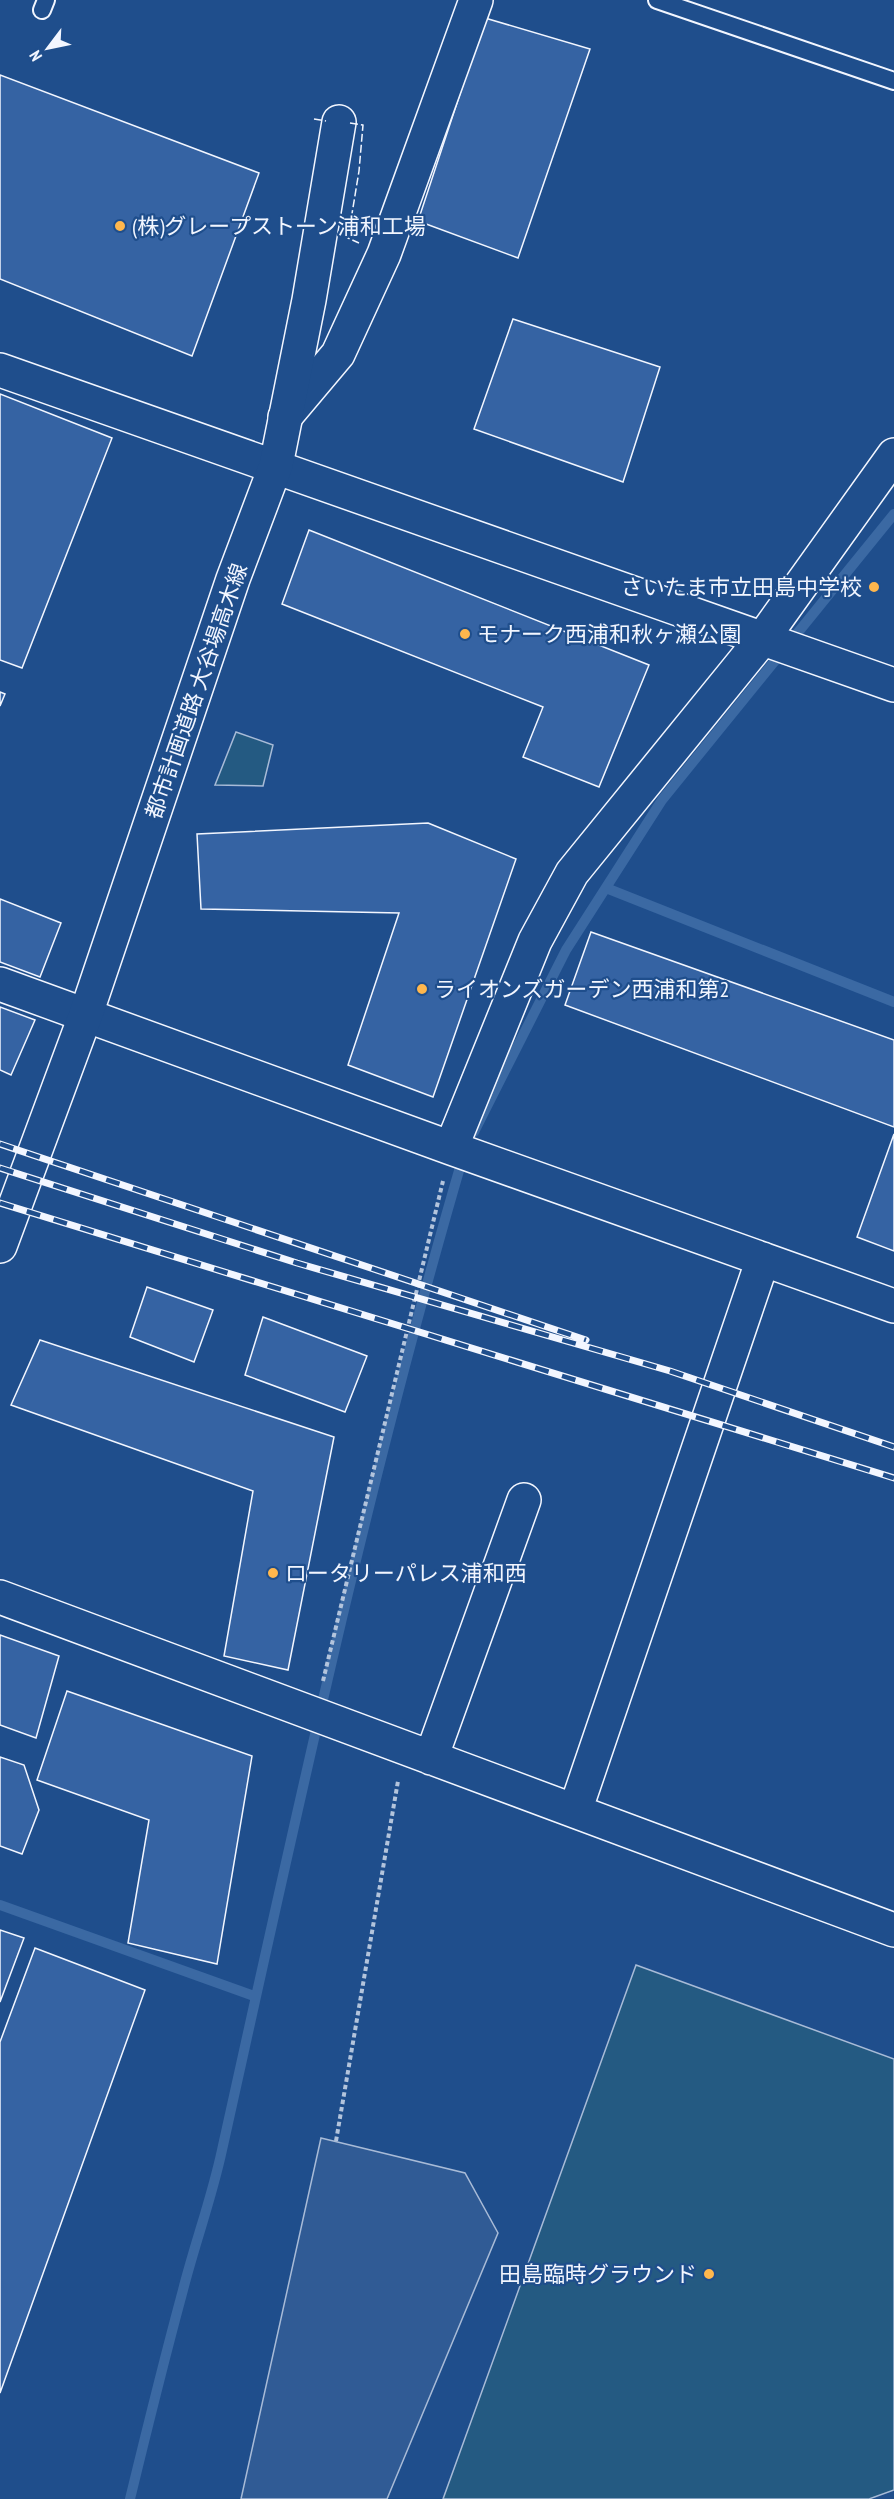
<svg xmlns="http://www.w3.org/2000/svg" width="894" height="2499" font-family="'PT Sans Narrow','Noto Sans JP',sans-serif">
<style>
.green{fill:#245a82;stroke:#a8bbd7;stroke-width:1.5}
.parking{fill:#305b95;stroke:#a8bbd7;stroke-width:1.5}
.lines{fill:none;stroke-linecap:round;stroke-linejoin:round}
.stream{stroke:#3b69a3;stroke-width:10}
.building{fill:#3563a3;stroke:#f2f6ff;stroke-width:1.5}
.service-casing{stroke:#f2f6ff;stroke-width:20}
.minor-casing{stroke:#f2f6ff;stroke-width:36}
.tertiary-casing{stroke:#f2f6ff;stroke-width:36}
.path{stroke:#b3c4dc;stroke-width:4;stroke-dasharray:4.5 3;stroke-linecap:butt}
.service{stroke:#1f4e8c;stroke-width:16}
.minor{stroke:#1f4e8c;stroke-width:33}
.tertiary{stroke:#1f4e8c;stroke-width:33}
.rail-casing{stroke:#f2f6ff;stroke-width:7}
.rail{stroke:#1f4e8c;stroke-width:4.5;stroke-dasharray:14;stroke-linecap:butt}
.fence{stroke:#f2f6ff;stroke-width:1.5;stroke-dasharray:8 3;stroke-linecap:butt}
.poi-dot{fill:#ffb74d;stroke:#1f4e8c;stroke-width:2}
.labels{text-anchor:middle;stroke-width:4.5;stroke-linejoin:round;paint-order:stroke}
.poi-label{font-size:22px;fill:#f2f6ff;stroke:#1f4e8c;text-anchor:start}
.street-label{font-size:22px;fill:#f2f6ff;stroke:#1f4e8c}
</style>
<rect width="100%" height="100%" fill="#1f4e8c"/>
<!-- green -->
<path class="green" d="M236 732 273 745 263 786 215 785Z
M636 1965 894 2059V2490L869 2499H443Z"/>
<!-- parking -->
<path class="parking" d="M321 2138 465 2173 498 2233 387 2499H241Z"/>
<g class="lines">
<!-- stream -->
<path class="stream" d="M606 888 894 1002
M474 1132 566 950 662 800 894 514
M0 1905 254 1996
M130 2499C147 2429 164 2360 183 2290 195 2243 212 2197 222 2150 296 1817 367 1484 463 1157"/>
</g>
<!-- building -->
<path class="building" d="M485 18 590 49 518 258 418 221Z
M0 75 259 173 192 356 0 279Z
M513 319 660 367 623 482 474 429Z
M0 394 112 438 22 668 0 660Z
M309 530 649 665 599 787 523 757 543 707 282 604Z
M0 692 5 694 0 706Z
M428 823 516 859 433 1097 348 1065 399 913 201 909 197 834Z
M0 899 61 923 40 977 0 962Z
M591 932 894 1040V1127L565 1005Z
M0 1007 35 1020 11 1075 0 1070Z
M894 1134V1251L857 1237Z
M147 1287 213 1310 194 1362 130 1337Z
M263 1317 367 1356 345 1412 245 1375Z
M40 1340 334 1437 288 1670 224 1656 253 1491 11 1405Z
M0 1635 59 1656 36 1738 0 1725Z
M67 1691 252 1756 217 1964 128 1943 149 1820 37 1780Z
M0 1757 24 1765 39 1810 22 1854 0 1846Z
M0 1930 24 1938 0 2002Z
M35 1948 145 1990 0 2393V2042Z"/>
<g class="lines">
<!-- service casing -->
<g class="service-casing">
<path id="service" d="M657 0 894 81
M42 10 46 0"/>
</g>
<!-- minor casing -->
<g class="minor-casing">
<path id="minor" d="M0 370 894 685
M285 417 338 354 384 254 476 0
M0 984 451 1148 894 1306
M451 1148 535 941 572 873 763 638 894 455
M0 1597 894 1930
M431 1758 524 1500
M575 1811 763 1259"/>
</g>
<!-- tertiary casing -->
<g class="tertiary-casing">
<path id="tertiary" d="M0 1246 86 1014 233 579 276 465 309 300 339 122"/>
</g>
<!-- path -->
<path class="path" d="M323 1681 443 1181
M336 2141 398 1781"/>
<!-- service -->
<use href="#service" class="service"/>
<!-- minor -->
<use href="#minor" class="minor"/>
<!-- tertiary -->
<use href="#tertiary" class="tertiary"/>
<!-- rail casing -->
<g class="rail-casing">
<path id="rail" d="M0 1144 586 1340
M0 1168 297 1263 670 1371 894 1447
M0 1203 894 1478"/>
</g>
<!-- rail -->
<use href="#rail" class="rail"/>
<!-- fence -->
<path class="fence" d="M314 119 326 121
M350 123 363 125 359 171 348 238 359 243"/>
</g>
<!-- markers -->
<g class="poi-dot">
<circle cx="120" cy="226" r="6"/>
<circle cx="874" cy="587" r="6"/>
<circle cx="465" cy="634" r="6"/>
<circle cx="422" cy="989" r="6"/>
<circle cx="273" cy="1573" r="6"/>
<circle cx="709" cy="2274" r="6"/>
</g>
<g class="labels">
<!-- poi labels -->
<g class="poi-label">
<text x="132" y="234">(株)グレープストーン浦和工場</text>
<text x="862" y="595" text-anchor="end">さいたま市立田島中学校</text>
<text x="477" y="642">モナーク西浦和秋ヶ瀬公園</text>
<text x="434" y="997">ライオンズガーデン西浦和第2</text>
<text x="285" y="1581">ロータリーパレス浦和西</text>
<text x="697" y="2282" text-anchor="end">田島臨時グラウンド</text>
</g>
<!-- street labels -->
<g class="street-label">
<text transform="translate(196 691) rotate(-71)" y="8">都市計画道路 大谷場高木線</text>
</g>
</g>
<!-- north arrow -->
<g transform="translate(48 48) rotate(238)" stroke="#1f4e8c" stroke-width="4.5" paint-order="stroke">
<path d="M0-4.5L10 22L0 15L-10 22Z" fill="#f2f6ff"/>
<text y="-9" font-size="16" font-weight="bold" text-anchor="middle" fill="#f2f6ff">N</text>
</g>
</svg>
